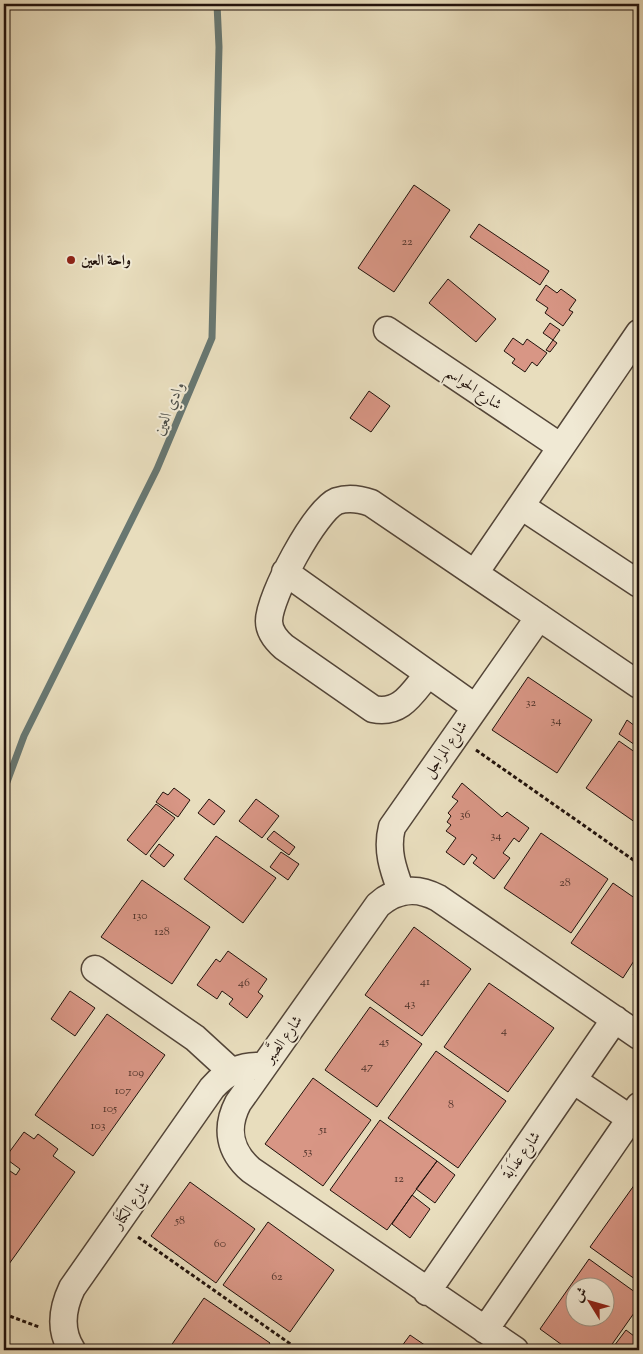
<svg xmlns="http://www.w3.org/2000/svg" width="643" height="1354" font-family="'Sorts Mill Goudy',Amiri,serif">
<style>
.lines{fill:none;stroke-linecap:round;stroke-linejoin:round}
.stream{stroke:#687771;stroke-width:7}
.building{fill:#d89685;stroke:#21120c;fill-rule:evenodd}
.minor-casing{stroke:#534538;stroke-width:29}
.path{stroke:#21120c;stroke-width:3;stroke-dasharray:4 2.5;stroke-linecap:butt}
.minor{stroke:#f0e9d4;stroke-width:26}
.poi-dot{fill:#8f2418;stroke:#f0e9d4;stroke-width:2}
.labels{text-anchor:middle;stroke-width:4;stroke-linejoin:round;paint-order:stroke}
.number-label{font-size:12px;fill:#4f332a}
.poi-label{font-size:15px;font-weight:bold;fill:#21120c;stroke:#f0e9d4;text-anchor:start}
.street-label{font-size:15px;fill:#21120c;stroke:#f0e9d4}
.water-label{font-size:16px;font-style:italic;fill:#4b4d47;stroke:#f0e9d4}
</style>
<rect width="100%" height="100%" fill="#e8ddbd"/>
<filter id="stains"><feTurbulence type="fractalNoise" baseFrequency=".004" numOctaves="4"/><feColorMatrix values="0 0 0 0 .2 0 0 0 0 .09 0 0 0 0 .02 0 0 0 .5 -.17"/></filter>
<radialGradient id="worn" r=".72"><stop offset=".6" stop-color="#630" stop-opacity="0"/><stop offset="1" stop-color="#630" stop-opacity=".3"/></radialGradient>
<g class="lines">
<!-- stream -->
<path class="stream" d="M4 790 24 736 157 469 212 338 219 47 217 4"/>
</g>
<!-- building -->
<path class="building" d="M414 185 450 210 394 292 358 268Z
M479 224 549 271 540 285 470 237Z
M448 279 496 319 476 342 429 303Z
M546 285 557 293 561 289 576 300 569 310 573 312 563 326 545 313 548 308 536 300Z
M550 323 560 330 553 340 543 333Z
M513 338 523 345 527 339 547 353 537 366 532 362 525 372 512 363 515 359 504 351Z
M553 340 557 343 550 352 546 350Z
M369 391 390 406 371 432 350 418Z
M528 677 592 720 557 773 492 730Z
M627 720 639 729 638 747 619 734Z
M619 741 639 755V825L586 788Z
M462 783 502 817 507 812 529 828 519 842 514 838 503 853 510 858 494 879 473 863 477 858 472 854 464 865 446 852 456 838 446 831 451 825 447 822 451 816 448 813 458 801 452 797Z
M174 788 190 800 178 817 156 802 163 792 168 795Z
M209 799 225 811 214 825 198 813Z
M256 799 279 816 262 838 239 821Z
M156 804 175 818 146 855 127 840Z
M274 831 295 847 289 855 267 839Z
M541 833 608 879 571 933 504 888Z
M216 836 276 878 243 923 184 879Z
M159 844 174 855 164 867 150 856Z
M281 852 299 864 288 880 270 867Z
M142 880 210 927 172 984 101 937Z
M613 883 639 901V953L623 978 571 943Z
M414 927 471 969 422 1036 365 995Z
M228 951 267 979 258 992 263 996 247 1018 229 1004 233 999 222 991 217 999 197 985 216 959 220 962Z
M639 967V980L633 975Z
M489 983 554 1028 508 1092 444 1047Z
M70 991 95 1008 75 1036 51 1019Z
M370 1007 422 1044 377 1107 325 1070Z
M107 1014 165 1055 93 1156 35 1115Z
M436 1051 506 1101 458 1168 388 1118Z
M313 1078 371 1120 323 1186 265 1144Z
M380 1120 437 1161 387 1230 330 1190Z
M24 1132 34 1139 38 1134 58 1149 53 1156 75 1172 9 1264 4 1261V1167L16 1175 20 1169 5 1158Z
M437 1161 455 1175 435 1203 416 1189Z
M190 1182 255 1229 216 1283 151 1236Z
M635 1184 639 1187V1282L590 1247Z
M412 1195 430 1209 410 1238 392 1224Z
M268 1222 334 1270 290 1332 223 1285Z
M589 1259 639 1295V1306L608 1350H569L540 1329ZM576 1286H606V1316H576Z
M204 1298 270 1343 265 1350H168Z
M639 1329V1350H611L626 1330 634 1336Z
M410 1335 432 1350H399Z"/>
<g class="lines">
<!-- minor casing -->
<g class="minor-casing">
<path id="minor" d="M387 330 561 447
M521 506 639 584
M285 572 475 707
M475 573 639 333
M428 674C412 693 401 715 373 709L284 647C276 640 269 632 269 621 269 597 315 510 337 501 349 497 360 499 371 503L639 685
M401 891C393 869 386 850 392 827L539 617
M95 969 195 1038 231 1071
M573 1080 631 1119
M427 1292 615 1019
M485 1330 639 1106
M72 1350C59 1330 62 1309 72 1288L212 1088C227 1071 242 1065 264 1066
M515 1350 251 1170C229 1151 225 1128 238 1103L378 905C396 889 416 886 438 898L639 1036"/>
</g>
<!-- path -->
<path class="path" d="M476 750 639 864
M138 1237 299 1350
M4 1314 39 1327"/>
<!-- minor -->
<use href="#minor" class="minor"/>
</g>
<!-- markers -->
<circle class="poi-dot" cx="71" cy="260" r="5"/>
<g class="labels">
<!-- number labels -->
<g class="number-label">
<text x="407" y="245">22</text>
<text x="531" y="706">32</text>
<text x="556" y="724">34</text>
<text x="465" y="818">36</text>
<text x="496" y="839">34</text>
<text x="565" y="886">28</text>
<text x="140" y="919">130</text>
<text x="162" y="935">128</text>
<text x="425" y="985">41</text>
<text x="244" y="986">46</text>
<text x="410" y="1007">43</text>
<text x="504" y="1034">4</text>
<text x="384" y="1045">45</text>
<text x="367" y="1070">47</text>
<text x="136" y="1076">109</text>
<text x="123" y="1094">107</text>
<text x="451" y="1108">8</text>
<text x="110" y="1112">105</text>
<text x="98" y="1129">103</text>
<text x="323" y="1133">51</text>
<text x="308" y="1155">53</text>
<text x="399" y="1182">12</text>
<text x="180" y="1224">58</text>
<text x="220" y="1247">60</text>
<text x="277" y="1280">62</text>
</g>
<!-- poi labels -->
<g class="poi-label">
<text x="81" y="265">واحة العين</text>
</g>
<!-- street labels -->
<g class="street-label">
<text transform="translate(474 388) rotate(34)" y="5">شارع الحواسم</text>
<text transform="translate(445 749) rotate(-55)" y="5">شارع المراجل</text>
<text transform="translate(283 1039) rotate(-55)" y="5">شارع الصَّبر</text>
<text transform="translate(521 1155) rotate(-55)" y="5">شارع عَدَابَة</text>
<text transform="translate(131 1205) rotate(-55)" y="5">شارع الكَنَار</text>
</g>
<!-- water labels -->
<g class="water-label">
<text transform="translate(168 408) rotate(-67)" y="6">وادي العين</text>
</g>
</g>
<!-- margin -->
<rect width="643" height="1354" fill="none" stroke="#e8ddbd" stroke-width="20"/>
<rect x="5" y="5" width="633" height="1344" fill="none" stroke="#21120c" stroke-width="2.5"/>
<rect x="10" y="10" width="623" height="1334" fill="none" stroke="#21120c"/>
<!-- north arrow -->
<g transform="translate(590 1302) rotate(307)"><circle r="24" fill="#f0e9d4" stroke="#9d9384"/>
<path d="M0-4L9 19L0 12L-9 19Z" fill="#8f2418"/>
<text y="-8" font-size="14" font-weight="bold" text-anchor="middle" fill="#21120c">ش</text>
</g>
<rect width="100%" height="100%" filter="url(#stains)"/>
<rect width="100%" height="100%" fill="url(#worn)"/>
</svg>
